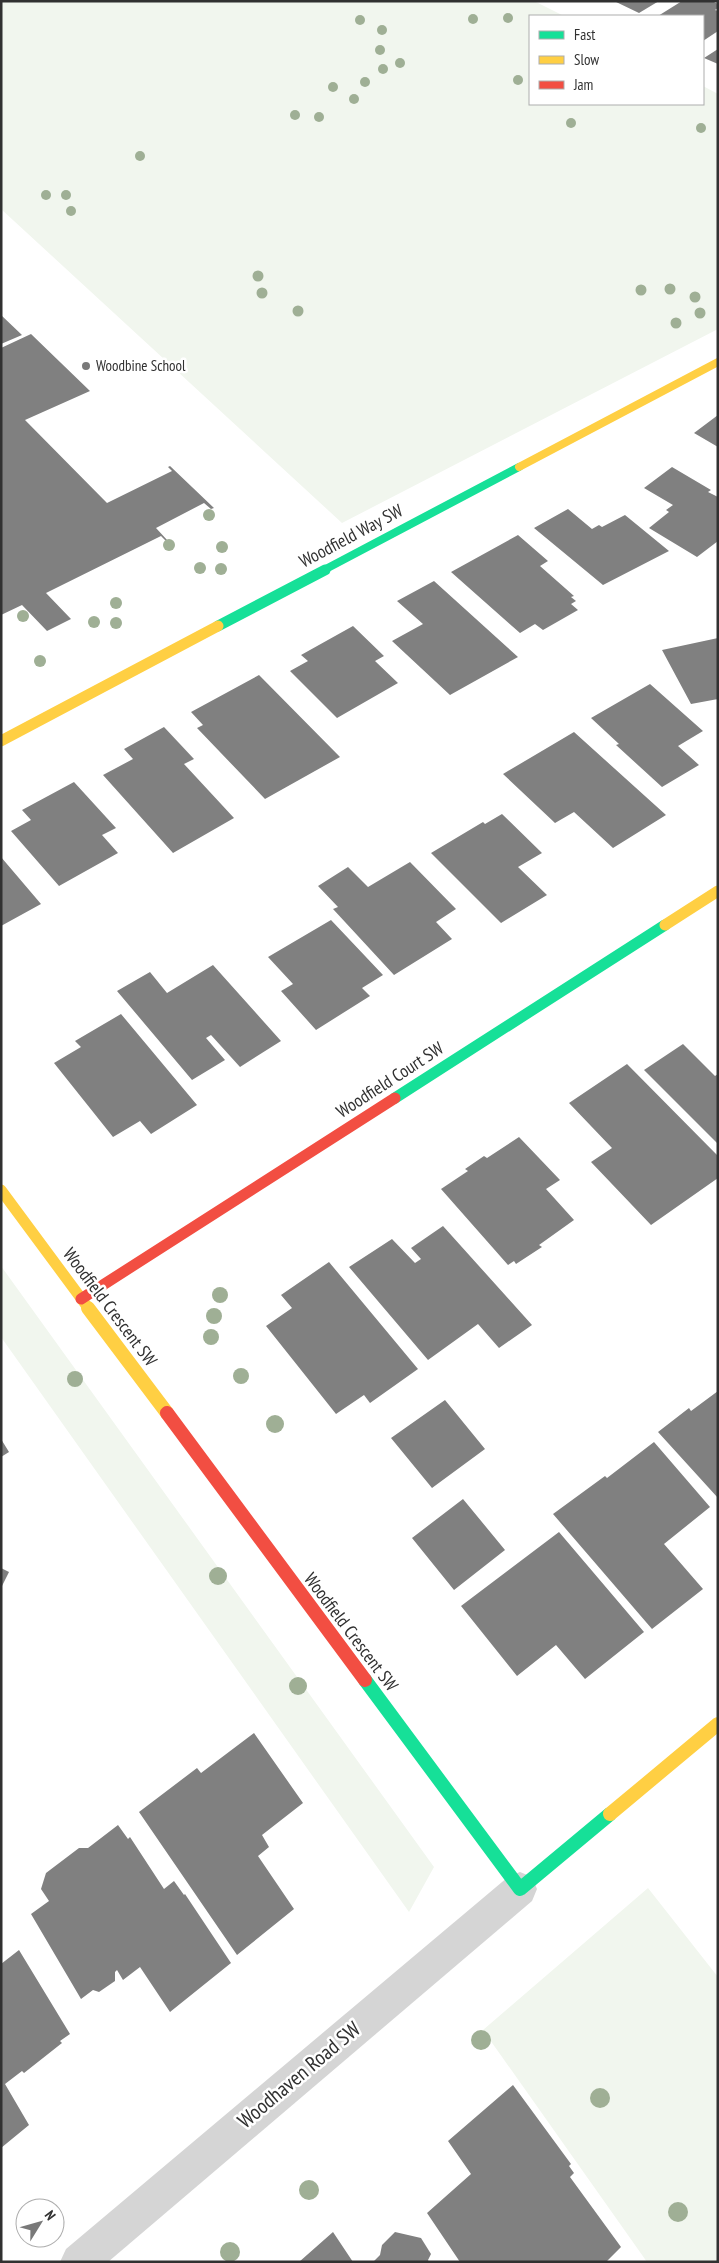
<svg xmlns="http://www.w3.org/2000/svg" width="719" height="2263" font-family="'PT Sans Narrow',sans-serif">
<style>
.green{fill:#f1f6ee}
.building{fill:#808080}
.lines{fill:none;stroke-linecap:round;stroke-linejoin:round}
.street{fill:#d5d5d5;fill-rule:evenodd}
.fast-far2{stroke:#16e098;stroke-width:8}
.fast-far1{stroke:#16e098;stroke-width:11}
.fast{stroke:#16e098;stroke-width:14}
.slow-far2{stroke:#ffcf43;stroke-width:8}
.slow-far1{stroke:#ffcf43;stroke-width:11}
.slow{stroke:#ffcf43;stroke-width:14}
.jam-far1{stroke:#f24e42;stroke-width:11}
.jam{stroke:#f24e42;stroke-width:14}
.tree{fill:#9faf95}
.poi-dot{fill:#797979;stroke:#fff;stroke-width:2}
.labels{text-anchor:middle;stroke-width:5;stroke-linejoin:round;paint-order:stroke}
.far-poi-label{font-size:15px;fill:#313131;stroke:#fff;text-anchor:start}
.street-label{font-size:18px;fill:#313131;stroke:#fff}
.near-street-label{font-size:21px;fill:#313131;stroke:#fff}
</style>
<rect width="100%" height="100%" fill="#fff"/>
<!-- green -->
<path class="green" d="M1 1H534L564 16H530V104H703V86L718 94V329L342 523 1 209Z
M1 1266 434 1867 409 1912 1 1337Z
M648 1888 718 1977V2262H647L483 2030Z"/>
<!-- building -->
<path class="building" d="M614 1H659L639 13Z
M682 1H712L718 4V8L715 10 718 11V31L703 41V16H658Z
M718 49V64L704 58Z
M1 315 22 335 1 344Z
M31 334 90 391 25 420 107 503 172 471 168 467 170 466 214 508 211 509 204 503 156 528 168 541 167 542 161 536 46 593 71 619 47 631 22 605 1 615V348Z
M718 415V447L694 433Z
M672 467 711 490 708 492 718 497V541L697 557 649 528 669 512 666 510 673 505 644 488Z
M568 509 592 529 599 525 602 527 625 515 669 551 603 585 534 528Z
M518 535 548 561 540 566 574 596 571 597 576 601 571 604 578 610 543 630 535 624 520 633 451 572Z
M434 581 518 657 450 695 392 641 423 624 397 601Z
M353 626 384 656 375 661 398 683 337 718 290 671 308 661 301 655Z
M718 638V699L691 704 662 650Z
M259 675 340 757 265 799 197 728 203 725 191 712Z
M650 684 703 731 678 746 699 765 662 787 616 745 619 744 591 718Z
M164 727 194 759 184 764 234 818 173 853 103 775 133 759 124 749Z
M574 732 666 815 613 848 574 812 555 823 503 774Z
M74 782 116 828 102 835 118 853 59 886 11 831 31 820 22 810Z
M502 814 542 853 518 867 547 895 501 923 431 853 483 822 485 824Z
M1 857 41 904 1 926Z
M410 862 456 909 436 922 452 939 394 975 333 909 338 907 318 886 348 867 368 887Z
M331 920 383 975 362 988 370 996 316 1030 281 991 293 984 268 957Z
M213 965 281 1041 240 1067 211 1035 206 1038 225 1060 192 1080 117 991 150 972 167 993Z
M121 1014 197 1105 151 1134 140 1121 113 1137 54 1063 81 1047 75 1041Z
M683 1044 715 1076 718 1074V1144L644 1070Z
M627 1064 718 1156V1178L651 1225 591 1162 612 1148 569 1103Z
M519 1137 560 1180 546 1189 574 1220 539 1245 542 1247 516 1264 514 1261 508 1265 441 1189 468 1171 465 1169 484 1156 487 1158Z
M443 1226 532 1325 499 1348 478 1324 428 1360 349 1267 392 1239 415 1263 421 1259 411 1248Z
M329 1262 418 1369 370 1403 364 1395 336 1414 266 1326 292 1308 281 1295Z
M718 1391V1498L658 1432 689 1408 691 1411Z
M445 1400 485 1449 432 1488 391 1438Z
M1 1439 9 1452 1 1457Z
M654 1442 710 1507 664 1544 703 1589 652 1629 553 1514 605 1476 607 1478Z
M463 1499 505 1550 454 1590 412 1538Z
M559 1532 644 1632 585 1679 556 1645 517 1676 461 1606Z
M1 1568 9 1572 1 1588Z
M254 1733 303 1803 262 1835 269 1847 258 1856 294 1909 237 1955 139 1812 197 1768 201 1773Z
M118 1825 128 1839 130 1837 164 1889 174 1881 184 1895 185 1894 231 1963 170 2012 140 1967 123 1980 117 1970 115 1972V1981L99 1992 93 1990 81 1999 31 1914 49 1901 41 1889 46 1873 79 1848H88Z
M19 1950 70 2034 60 2041 62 2043 24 2073 22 2071 5 2084 29 2125 1 2148V1964Z
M513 2085 571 2164 569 2166 574 2173 570 2177 621 2247 606 2262H460L427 2213 471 2174 448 2141Z
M333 2232 353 2262H299Z
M395 2232 421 2238 431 2254 428 2260 429 2262H373L380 2255 382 2245Z"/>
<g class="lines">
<!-- street -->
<path class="street" d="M520 1872 532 1877 537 1889 532 1901 108 2262H60L66 2249 508 1877Z"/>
<!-- fast-far2 -->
<path class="fast-far2" d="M322 571 519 467"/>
<!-- fast-far1 -->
<path class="fast-far1" d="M218 626 325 570
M395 1098 665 925"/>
<!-- fast -->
<path class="fast" d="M365 1680 520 1889 610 1814"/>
<!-- slow-far2 -->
<path class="slow-far2" d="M519 467 718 362"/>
<!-- slow-far1 -->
<path class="slow-far1" d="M1 741 218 626
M665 925 718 891
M1 1190 89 1309"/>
<!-- slow -->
<path class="slow" d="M88 1308 167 1413
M610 1814 718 1724"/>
<!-- jam-far1 -->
<path class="jam-far1" d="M81 1299 395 1098"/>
<!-- jam -->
<path class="jam" d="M167 1413 365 1680"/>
</g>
<!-- trees -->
<g class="tree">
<circle cx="508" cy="18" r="5"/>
<circle cx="473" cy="19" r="5"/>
<circle cx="360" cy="20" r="5"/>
<circle cx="382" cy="30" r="5"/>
<circle cx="380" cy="50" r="5"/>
<circle cx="400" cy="63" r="5"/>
<circle cx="383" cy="69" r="5"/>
<circle cx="518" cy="80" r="5"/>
<circle cx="365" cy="82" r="5"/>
<circle cx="333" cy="87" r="5"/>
<circle cx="354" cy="99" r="5"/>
<circle cx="295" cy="115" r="5"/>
<circle cx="319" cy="117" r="5"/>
<circle cx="571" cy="123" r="5"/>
<circle cx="701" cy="128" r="5"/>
<circle cx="140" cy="156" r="5"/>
<circle cx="46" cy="195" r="5"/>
<circle cx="66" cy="195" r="5"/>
<circle cx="71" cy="211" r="5"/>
<circle cx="258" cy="276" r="5.5"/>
<circle cx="670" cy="289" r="5.5"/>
<circle cx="641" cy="290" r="5.5"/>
<circle cx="262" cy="293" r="5.5"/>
<circle cx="695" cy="297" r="5.5"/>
<circle cx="298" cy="311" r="5.5"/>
<circle cx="700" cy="313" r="5.5"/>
<circle cx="676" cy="323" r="5.5"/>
<circle cx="209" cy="515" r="6"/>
<circle cx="169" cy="545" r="6"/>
<circle cx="222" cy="547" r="6"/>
<circle cx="200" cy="568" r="6"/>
<circle cx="221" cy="569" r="6"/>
<circle cx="116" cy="603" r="6"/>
<circle cx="23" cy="616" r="6"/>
<circle cx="94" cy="622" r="6"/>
<circle cx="116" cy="623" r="6"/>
<circle cx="40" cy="661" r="6"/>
<circle cx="220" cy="1295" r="8"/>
<circle cx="214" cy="1316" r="8"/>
<circle cx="211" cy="1337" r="8"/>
<circle cx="241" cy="1376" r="8"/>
<circle cx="75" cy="1379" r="8"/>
<circle cx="275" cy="1424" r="9"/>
<circle cx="218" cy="1576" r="9"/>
<circle cx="298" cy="1686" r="9"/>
<circle cx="481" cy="2040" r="10"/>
<circle cx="600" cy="2098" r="10"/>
<circle cx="309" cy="2190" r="10"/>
<circle cx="678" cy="2212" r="10"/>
<circle cx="230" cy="2252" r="10"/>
</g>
<!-- markers -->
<circle class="poi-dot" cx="86" cy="366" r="5"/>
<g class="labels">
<!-- far-poi labels -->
<g class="far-poi-label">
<text x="96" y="371">Woodbine School</text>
</g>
<!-- street labels -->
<g class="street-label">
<text transform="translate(351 536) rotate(-28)" y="6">Woodfield Way SW</text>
<text transform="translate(390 1080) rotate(-33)" y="6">Woodfield Court SW</text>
<text transform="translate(110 1307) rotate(53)" y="6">Woodfield Crescent SW</text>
<text transform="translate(351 1632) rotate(53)" y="6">Woodfield Crescent SW</text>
</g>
<!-- near-street labels -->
<g class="near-street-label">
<text transform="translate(299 2075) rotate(-40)" y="7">Woodhaven Road SW</text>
</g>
</g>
<!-- border -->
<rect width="719" height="2263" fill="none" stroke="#313131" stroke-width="5"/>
<!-- legend -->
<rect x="529" y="15" width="175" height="90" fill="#ffffff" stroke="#adadad"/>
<rect x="539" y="31" width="25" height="8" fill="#16e098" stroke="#adadad"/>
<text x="574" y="40" font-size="15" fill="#313131">Fast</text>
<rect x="539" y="56" width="25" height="8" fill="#ffcf43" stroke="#adadad"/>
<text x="574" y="65" font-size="15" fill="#313131">Slow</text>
<rect x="539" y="81" width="25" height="8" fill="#f24e42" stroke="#adadad"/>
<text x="574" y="90" font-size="15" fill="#313131">Jam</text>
<!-- north arrow -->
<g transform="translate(40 2223) rotate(53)"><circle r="24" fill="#ffffff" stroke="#adadad"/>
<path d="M0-4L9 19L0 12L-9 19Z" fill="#797979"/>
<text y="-8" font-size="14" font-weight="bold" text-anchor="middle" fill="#313131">N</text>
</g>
</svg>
